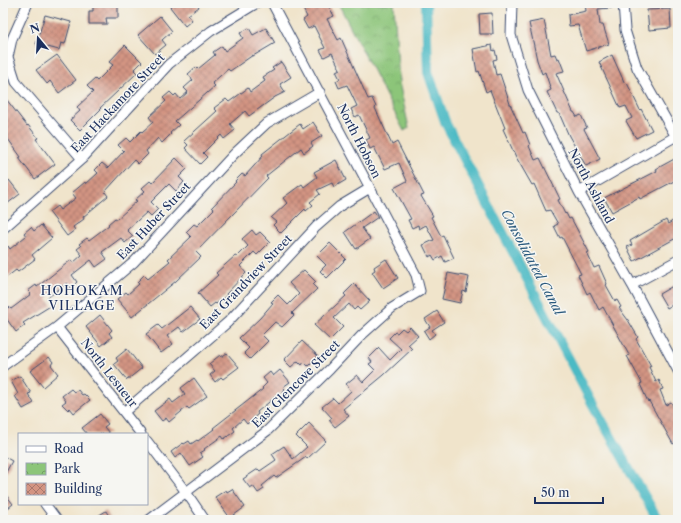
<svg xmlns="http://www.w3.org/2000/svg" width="681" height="523" font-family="'Libre Caslon Text',serif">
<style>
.park{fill:url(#park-crowns);stroke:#547a6c}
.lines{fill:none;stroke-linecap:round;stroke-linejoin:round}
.canal{stroke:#4cbac4;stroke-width:10}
.building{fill:url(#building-cross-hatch)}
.minor-casing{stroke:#3b4a6e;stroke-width:11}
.minor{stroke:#fff;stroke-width:9}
.labels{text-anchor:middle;stroke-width:3;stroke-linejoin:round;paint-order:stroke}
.street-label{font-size:12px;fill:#1b2f5e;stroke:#f6f6f2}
.water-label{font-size:13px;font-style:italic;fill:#2a597d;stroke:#f6f6f2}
.neighbourhood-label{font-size:13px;letter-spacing:1px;fill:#1b2f5e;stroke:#f6f6f2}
</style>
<defs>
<pattern id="park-crowns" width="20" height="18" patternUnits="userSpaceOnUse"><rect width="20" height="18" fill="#8cc579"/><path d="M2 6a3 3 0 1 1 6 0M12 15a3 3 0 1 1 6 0" fill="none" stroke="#72a066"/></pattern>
<pattern id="building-cross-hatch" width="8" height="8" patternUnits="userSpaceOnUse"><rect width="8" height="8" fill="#d39482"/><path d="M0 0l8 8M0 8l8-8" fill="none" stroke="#aa796e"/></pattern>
</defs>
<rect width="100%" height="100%" fill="#f6f6f2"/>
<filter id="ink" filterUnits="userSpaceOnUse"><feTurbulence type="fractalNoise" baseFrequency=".025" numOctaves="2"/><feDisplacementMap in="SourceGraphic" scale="8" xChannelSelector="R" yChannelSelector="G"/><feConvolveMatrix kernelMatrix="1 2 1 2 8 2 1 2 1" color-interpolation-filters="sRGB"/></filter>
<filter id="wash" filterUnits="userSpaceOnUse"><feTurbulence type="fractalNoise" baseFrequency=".012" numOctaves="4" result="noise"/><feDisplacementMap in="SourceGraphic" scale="16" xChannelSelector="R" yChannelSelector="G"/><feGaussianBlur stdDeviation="0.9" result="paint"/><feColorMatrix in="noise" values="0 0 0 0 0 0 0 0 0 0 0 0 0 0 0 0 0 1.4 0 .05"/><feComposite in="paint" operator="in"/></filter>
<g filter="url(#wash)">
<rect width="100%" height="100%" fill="#f0e4cb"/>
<!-- park -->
<path class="park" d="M338 3H394L399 82 409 128 404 131Z"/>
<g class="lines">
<!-- canal -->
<path class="canal" d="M426 3 428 72 446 124 592 403 658 520"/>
</g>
<g id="blocks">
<!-- building -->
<path class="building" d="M93 3H118V18H106L107 24H89V11H93Z
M174 3H196L199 7 188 15 192 20 185 26 170 7Z
M310 3H327L334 16 327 19 338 40 341 38 368 99 372 98 376 107 375 108 392 145 397 142 424 195 421 196 433 216 431 217 441 236 443 235 454 258 445 262 442 256 435 260 432 255 429 257 423 245 434 240 426 225 419 229 418 225 412 228 408 220 411 219 394 188 407 181 399 163 385 169 374 147 370 149 366 140 370 138 359 115 355 117 351 109 357 106 347 85 339 88 336 81 340 79 336 71 340 69 332 53 324 57 320 50 325 48 314 26 308 29 303 20 307 17 302 7Z
M585 3H612V8L598 9 600 25H603L609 44 586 51 578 25 569 26 568 15 586 11Z
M670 9 671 28 649 30 647 10Z
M492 13 493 34H480L479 14Z
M45 15 71 22 65 44 61 43 59 50 36 44Z
M160 16 172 31 162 40 166 45 155 54 138 35Z
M544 20 551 55 555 54 557 59 559 58 564 71 556 73 573 112H574L577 117 581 115 587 128 584 129 600 159 586 166 569 136 559 113H557L547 92 551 90 545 72 542 74 537 60 529 23Z
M249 28 253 35 266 28 275 43 253 56V55L230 71 228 69 212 83 215 86 175 121 179 125 170 133 171 134 162 143 158 138 146 151 148 154 138 164 134 160 105 192 108 196 83 217 84 219 73 227 75 230 67 236 49 212 57 206 60 210 76 198 72 193 85 182 86 184 98 173 95 170 102 163 108 168 124 151 118 145 126 138 130 142 141 131 142 132 153 122 149 117 166 101 163 98 170 92 174 96 176 94 180 99 188 92 184 88 193 80 188 74 196 67 198 69 215 55 213 52 222 46 225 51 243 38 240 33Z
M125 45 142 62 134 70 137 73 100 108 101 109 80 130 70 120 80 111 77 107 93 92 87 86 95 79 97 81 113 65 109 62Z
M492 45 493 51 495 50 497 59 493 60 496 75 500 74 510 104 523 133 525 132 530 145 529 146 535 160 540 158 560 199 558 200 565 214 566 213 569 219 571 218 589 252 587 253 594 268 599 266 607 284 606 285 615 301 617 300 621 307 619 308 628 320 638 337 636 339 651 366 649 367 656 382 659 380 663 389 660 390 666 405 671 402 678 415V441L673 444 649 401 648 402 640 384 642 383 627 356 629 355 603 307 599 310 590 292 587 294 578 275 581 274 562 237 560 238 554 226 558 224 550 210 546 211 534 184 532 185 516 157 503 129 505 128 490 90 486 92 479 71 477 72 473 49Z
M57 55 76 80 59 93 50 81 47 84 36 70Z
M612 55 625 84 627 83 640 110 641 109 652 130 636 138 626 121 632 118 626 106 620 108 599 62Z
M281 62 291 77 280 84 285 92 275 97 249 116 245 111 230 124 235 130 224 139 221 135 203 153 207 157 200 164 185 148 188 145 184 141 217 111 214 108 226 99 229 102 248 88 250 92 265 81 263 77 274 70 272 68Z
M3 95 27 126 28 125 38 138 36 139 55 164 35 179 19 158 21 157 3 132Z
M313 122 322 136 311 143 313 146 304 153 301 148 266 176 268 178 196 252 201 257 176 281 132 317 117 299 126 292 128 294 139 284 137 282 144 275 148 279 170 261 168 259 191 237 186 232 194 224 197 226 214 209 212 207 236 182 235 181 242 174 245 176 263 156 262 154 300 124 303 129Z
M678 157V179L640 199 639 197 612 212 604 198 657 171 656 169Z
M176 158 187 169 179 177 184 182 176 191 169 184 151 202 158 209 151 216 147 212 127 230 133 236 125 243 121 238 102 252 107 259 96 267 91 260 72 275 77 282 71 288 67 283 47 298 52 305 23 323 25 325 16 332 3 314V311L9 307 11 309 31 294 28 291 36 285 37 287 71 260 73 263 82 255 77 249 81 246 79 244 87 238 89 240 109 225 108 224 115 218 117 219 137 201 135 200 145 191 142 188 150 181 152 183Z
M336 160 346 180 334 187 332 183 317 190 320 194 310 202 313 205 306 211 305 209 281 233 273 225 276 222 271 218 287 203 283 198 302 184 304 187 317 177 314 172Z
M9 180 20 194 3 207V184Z
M374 211 378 217 362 228 370 239 356 249 345 232Z
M666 220 668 224 674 220 678 227V237L634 261 627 247 632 245 630 241Z
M41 225 52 238 32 255 35 259 18 272 16 270 3 280V251L8 246 10 249 26 236 24 233 31 227 34 231Z
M252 230 256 235 260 232 270 242 257 255 254 252 240 266 246 273 226 294 227 295 216 304 215 303 210 307 198 293 218 275 216 273 235 256 237 257 248 246 242 239Z
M330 243 346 259 327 278 320 271 326 265 317 256Z
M386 259 398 278 383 288 372 272 375 270 374 267Z
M304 270 316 282 313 285 317 289 292 313 294 315 282 327 275 322 262 335 268 341 250 359 244 353 249 348 239 338 260 318 273 303 271 302 278 295 288 305 299 294 289 283Z
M448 273 469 277 466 292 463 291 460 303 442 299Z
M678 283V302L667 308 659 294Z
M354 284 370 301 360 310 357 307 354 310 349 304 334 318 343 327 330 340 314 325 346 296 344 294Z
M190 307 200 319 183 332 179 327 167 336 173 344 161 353 146 334 158 325 162 329Z
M437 311 444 322 432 330 435 334 429 339 424 331 430 327 425 319Z
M100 315 112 330 109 333 112 337 101 346 86 327Z
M410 327 418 336 408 345 412 349 384 375 343 409 349 416 335 427 329 420 332 418 322 407 333 398 338 403 351 391 346 384 357 375 363 382 375 370 369 364 372 362 369 358 379 348 390 360 401 349 389 338 395 332 397 333 402 328 406 331Z
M302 341 318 356 308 366 304 362 302 365 298 361 291 367 284 360Z
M127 349 142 368 127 380 114 364 118 361 116 358Z
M227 353 239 367 223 379 221 377 215 382 210 375 215 371 209 364 220 355 221 357Z
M49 357 53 362 51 365 58 374 43 387 30 371Z
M280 370 290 382 283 387 285 389 257 412 258 414 247 424 243 419 233 428 235 431 224 439 222 436 204 449 205 450 200 453 203 457 190 466 181 453 175 458 171 452 183 443 184 444 189 441 191 444 197 440 198 441 214 429 213 428 263 389 262 388 267 383 263 378 270 372 273 376Z
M20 376 31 393 28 394 34 403 23 409 15 396 18 394 11 381Z
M194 378 207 396 189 409 187 407 169 422 166 418 162 421 154 411 170 399 173 403 185 394 181 388Z
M71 389 74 392 78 390 82 395 84 394 90 400 74 413 70 408 68 410 62 404 66 401 62 396Z
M100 414 108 424 104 427 110 434H87L82 428Z
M309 423 326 441 307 459 306 457 276 478 274 476 262 486 264 489 258 493 253 486 250 488 243 479 258 469 260 471 276 460 272 454 284 446 293 459 307 447 296 436Z
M3 456 12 461 3 478Z
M232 489 245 507 230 518 215 497 226 490 227 492Z
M3 491 13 504 3 512Z
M106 511 111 520H91Z"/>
</g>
</g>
<g filter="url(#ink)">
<use href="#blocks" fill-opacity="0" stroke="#3b4a6e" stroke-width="1"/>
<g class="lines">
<!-- minor casing -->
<g class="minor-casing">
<path id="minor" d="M28 3 12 39 8 57 16 82 82 159
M512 3 511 35 528 90 579 192 632 285 678 371
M623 3 625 30 637 68 676 137
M579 192 678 135
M3 229 82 159 169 64 211 31 257 3
M632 285 678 260
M57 327 141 434
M3 366 57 327 134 262 234 154 267 123 320 92
M124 412 228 322 316 227 340 206 370 188
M147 441 186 492 205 520
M45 504 57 520
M149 520 267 431 330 369 362 335 392 308 420 291 416 275 272 3"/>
</g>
<!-- minor -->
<use href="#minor" class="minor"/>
</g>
</g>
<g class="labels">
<!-- street labels -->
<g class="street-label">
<text transform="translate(118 103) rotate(-47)" y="4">East Hackamore Street</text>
<text transform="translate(359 141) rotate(63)" y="4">North Hobson</text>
<text transform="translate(591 186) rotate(62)" y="4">North Ashland</text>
<text transform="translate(154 221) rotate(-47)" y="4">East Huber Street</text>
<text transform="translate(246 282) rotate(-46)" y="4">East Grandview Street</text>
<text transform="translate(109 373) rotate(52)" y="4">North Lesueur</text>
<text transform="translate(296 384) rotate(-45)" y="4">East Glencove Street</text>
</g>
<!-- water labels -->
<g class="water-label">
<text transform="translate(533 262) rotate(62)" y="5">Consolidated Canal</text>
</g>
<!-- neighbourhood labels -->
<g class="neighbourhood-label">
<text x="82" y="295">HOHOKAM<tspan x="82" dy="15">VILLAGE</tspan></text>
</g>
</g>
<!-- margin -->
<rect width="681" height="523" fill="none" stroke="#f6f6f2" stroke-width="16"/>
<!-- legend -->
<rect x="18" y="433" width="130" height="72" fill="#f6f6f2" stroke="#9ea6b7"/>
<rect x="26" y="446" width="20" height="6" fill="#ffffff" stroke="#9ea6b7"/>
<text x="54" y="453" font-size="12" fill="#1b2f5e">Road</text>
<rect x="26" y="463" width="20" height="12" fill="url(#park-crowns)" stroke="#9ea6b7"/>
<text x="54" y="473" font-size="12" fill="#1b2f5e">Park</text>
<rect x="26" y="483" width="20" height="12" fill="url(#building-cross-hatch)" stroke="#9ea6b7"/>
<text x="54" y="493" font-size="12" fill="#1b2f5e">Building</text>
<!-- north arrow -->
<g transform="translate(38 38) rotate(342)" stroke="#f6f6f2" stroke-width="3" paint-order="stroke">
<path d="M0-3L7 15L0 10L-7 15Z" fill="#1b2f5e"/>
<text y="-6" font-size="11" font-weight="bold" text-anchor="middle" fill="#1b2f5e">N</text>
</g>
<!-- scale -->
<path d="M535 497v6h68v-6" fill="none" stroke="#1b2f5e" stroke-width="2"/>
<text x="541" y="497" font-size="12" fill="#1b2f5e" stroke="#f6f6f2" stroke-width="3" paint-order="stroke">50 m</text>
</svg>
